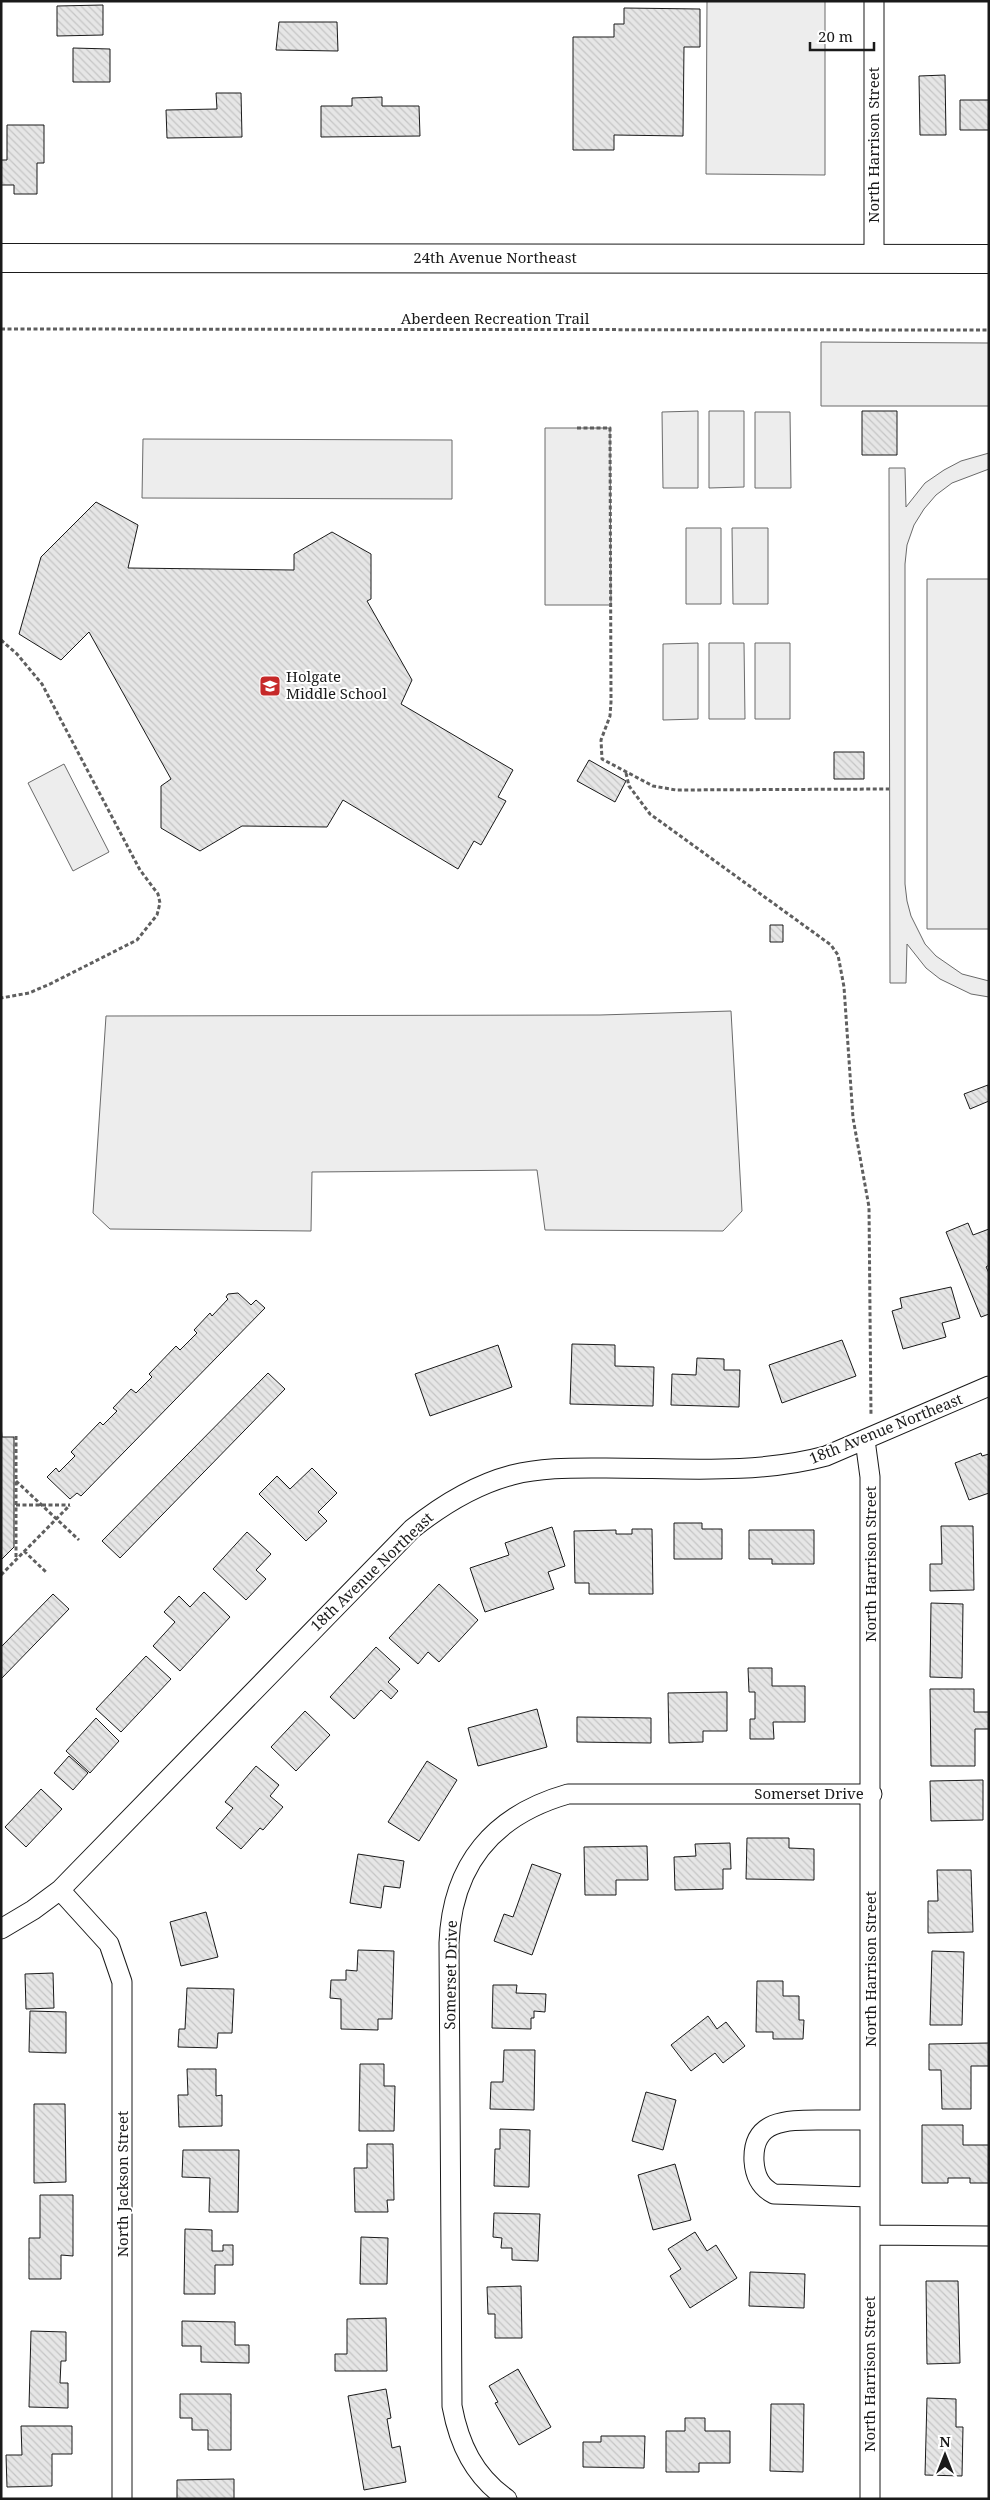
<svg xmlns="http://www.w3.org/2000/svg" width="990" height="2500" font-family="'Noto Serif',serif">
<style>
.built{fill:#ededed;stroke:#6a6a6a}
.building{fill:url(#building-back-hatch);stroke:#1a1a1a}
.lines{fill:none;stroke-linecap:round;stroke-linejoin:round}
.minor-casing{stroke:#1a1a1a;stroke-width:21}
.secondary-casing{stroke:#1a1a1a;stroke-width:30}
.path{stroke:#5f5f5f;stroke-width:3;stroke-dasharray:4 2.5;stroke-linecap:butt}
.minor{stroke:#fff;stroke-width:19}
.secondary{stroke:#fff;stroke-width:28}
.labels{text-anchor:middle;stroke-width:4;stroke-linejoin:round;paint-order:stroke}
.street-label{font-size:15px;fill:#1a1a1a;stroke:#fff}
.poi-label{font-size:15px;fill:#1a1a1a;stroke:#fff;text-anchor:start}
</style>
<defs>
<pattern id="building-back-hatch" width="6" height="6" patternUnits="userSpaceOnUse" patternTransform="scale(1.25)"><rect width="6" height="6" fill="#e6e6e6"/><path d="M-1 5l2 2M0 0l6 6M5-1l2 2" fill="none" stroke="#c5c5c5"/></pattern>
</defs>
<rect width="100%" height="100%" fill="#fff"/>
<!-- built -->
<path class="built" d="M707 1H825V175L706 174Z
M821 342 989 343V406H821Z
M698 411V488H663L662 412Z
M709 411H744V487L709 488Z
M755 412H790L791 488H755Z
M545 428H610L611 605H545Z
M143 439 452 440V499L142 498Z
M989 453V469L952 483 936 495 924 509 914 525 907 545 905 564V884L907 901 911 916 925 944 936 956 962 974 989 981V997L971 994 940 979 926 968 907 944 906 983H890L889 468H905L906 507 925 483 944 470 961 461Z
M686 528H721V604H686Z
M732 528H768V604H733Z
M927 579H989V929H927Z
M698 643V719L663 720V644Z
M709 643H744L745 719H709Z
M755 643H790V719H755Z
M64 764 109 852 73 871 28 783Z
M731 1011 742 1211 723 1231 545 1230 537 1170 312 1172 311 1231 110 1229 93 1213 106 1016 600 1015Z"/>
<!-- building -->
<path class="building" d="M103 5V35L57 36V6Z
M624 8 700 9V47H684L683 136 614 135V150H573V37H614V24H624Z
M279 22H337L338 51 276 50Z
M73 48 110 49V82H73Z
M945 75 946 135H920L919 76Z
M216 93H241L242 137 167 138 166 110 217 109Z
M382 97V106H419L420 136 321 137V106H352V98Z
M960 100H989V130H960Z
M7 125H44V163H37V194H14V185H1V160H7Z
M862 411H897V455H862Z
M96 502 138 525 128 568 294 570V554L332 532 371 554V599L367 601 412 680 401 704 513 770 498 797 506 801 481 845 474 841 458 869 343 800 327 827 242 826 200 851 161 828V786L171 779 89 632 61 660 19 634 41 557Z
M834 752H864V779H834Z
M589 760 626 781 615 802 577 781Z
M770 925H783V942H770Z
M988 1085 989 1101 970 1109 964 1094Z
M968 1223 973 1235 989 1229V1265L986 1267 989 1273V1314L981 1317 946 1232Z
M951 1287 960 1318 942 1323 946 1337 903 1349 892 1311 902 1308 900 1298Z
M238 1293 251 1305 256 1300 265 1308 81 1496 77 1493 70 1499 47 1477 56 1468 59 1472 75 1456 71 1452 100 1422 103 1425 117 1411 113 1408 131 1389 136 1393 152 1377 149 1374 176 1346 180 1350 197 1333 194 1330 210 1313 212 1316 228 1299 226 1297 228 1294Z
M842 1340 856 1376 782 1403 769 1365Z
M572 1344 615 1345V1366L654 1367 653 1406 570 1404Z
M498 1345 512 1387 430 1416 415 1374Z
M697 1358 724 1359V1370H740L739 1407 671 1405 672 1374 696 1375Z
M268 1373 285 1389 120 1558 102 1541Z
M1 1425 2 1437H14V1547L1 1560Z
M981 1453 982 1456 989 1454V1493L969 1500 955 1463Z
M312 1468 337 1493 318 1512 327 1521 306 1541 259 1494 277 1476 290 1489Z
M674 1523H702V1529H722V1559H674Z
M941 1526H973L974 1590 930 1591V1564H942Z
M552 1527 565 1566 548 1572 554 1589 485 1612 470 1568 509 1555 505 1543Z
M632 1529H652L653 1594H589V1583H575L574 1531 616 1530V1534H632Z
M749 1530H814V1564H772V1559H749Z
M247 1532 271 1554 256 1570 266 1579 246 1600 213 1569Z
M439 1584 478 1620 439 1662 428 1652 418 1664 389 1638Z
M204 1592 230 1617 180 1671 153 1646 175 1622 164 1612 179 1596 190 1607Z
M53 1594 69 1609 1 1679V1647Z
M931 1603 963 1604 962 1678 930 1677Z
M376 1647 400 1669 388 1682 398 1691 391 1699 381 1690 354 1719 330 1697Z
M146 1656 171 1679 121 1732 96 1709Z
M748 1668H772V1686H805V1722H773L774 1739H750V1719H755V1692H749Z
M930 1689H974V1712H989V1729H975V1766H931Z
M727 1692V1731H703V1742L669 1743 668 1693Z
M537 1709 547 1747 478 1766 468 1728Z
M305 1711 330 1735 296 1771 271 1747Z
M577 1717 651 1718V1743L577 1742Z
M96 1718 119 1741 90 1773 66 1751Z
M69 1756 88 1773 73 1790 54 1773Z
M427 1761 457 1780 419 1841 388 1822Z
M256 1766 279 1785 270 1796 283 1807 263 1830 260 1828 241 1849 216 1828 233 1808 225 1802Z
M983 1780V1820L931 1821 930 1781Z
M41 1789 62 1809 26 1847 5 1827Z
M747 1838H789V1848L814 1849V1880L746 1879Z
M730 1843 731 1869H723V1889L675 1890 674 1857 696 1856 695 1844Z
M647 1846 648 1880H616V1895H585L584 1847Z
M358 1854 404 1861 400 1888 384 1886 381 1908 350 1903Z
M532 1864 561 1874 532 1955 494 1941 504 1914 513 1917Z
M937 1870H971L973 1932 928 1933V1901H938Z
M206 1912 218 1957 181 1966 170 1922Z
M358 1950 394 1951 392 2019H378V2030L341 2029V1999L330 1998 331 1980H346V1970L357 1971Z
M932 1951 964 1952 962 2025H930Z
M53 1973 54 2008 26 2009 25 1974Z
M757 1981H783V1996H799V2020H804L803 2039H773V2032H756Z
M493 1985H517L516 1993 546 1994 545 2012 534 2011V2018H531V2029L492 2028Z
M187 1988 234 1989 232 2033H218L217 2048 178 2047 179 2029H185Z
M30 2011 66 2012V2053L29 2052Z
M708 2016 717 2029 726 2022 745 2046 723 2063 715 2053 691 2071 671 2045Z
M989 2043V2066H971V2109H942L941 2070H929V2044Z
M504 2050H535L534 2110 490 2109 491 2082H503Z
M360 2064H384V2086H395L394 2131H359Z
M187 2069H216V2096L222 2095V2126L179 2127 178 2095H188Z
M646 2092 676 2100 663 2150 632 2141Z
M34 2104H65L66 2182 34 2183Z
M922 2125H963V2145H989V2183H970V2178H948V2183H922Z
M500 2129 530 2130 529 2187 494 2186 495 2149H500Z
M367 2144H393L394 2200H387L388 2212H355L354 2168H367Z
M183 2150H239L238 2212H209L210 2178 182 2177Z
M675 2164 691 2220 653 2230 638 2175Z
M40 2195H73V2256L61 2255V2279H29V2238H40Z
M494 2213 540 2214 538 2261 512 2260V2248H501L502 2238 493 2237Z
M185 2229 212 2230V2251H223V2245H233V2265H215V2294H184Z
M695 2232 707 2251 716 2245 737 2278 690 2308 670 2276 681 2269 668 2249Z
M361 2237 388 2238 387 2284H360Z
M750 2272 805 2274 804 2308 749 2306Z
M926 2281H958L960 2363 927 2364Z
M521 2286 522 2338H495V2314H488L487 2287Z
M386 2318 387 2371H335V2354H347V2319Z
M182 2321 235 2322V2345H249V2363L201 2362V2346H182Z
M31 2331 66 2332V2361H61L60 2383H68V2408L29 2407Z
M518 2369 551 2427 519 2445 495 2403 498 2402 489 2386Z
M386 2389 391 2418 387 2419 392 2448 400 2446 406 2482 364 2490 348 2396Z
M180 2394H231V2450H208V2430H192V2418H180Z
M927 2398 956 2399V2427H963L962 2476 925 2475Z
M771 2404H804L803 2472 770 2471Z
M685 2418H705V2431H730V2463H699V2472H666V2431H685Z
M21 2426H72V2454H52V2486L7 2487 6 2455H22Z
M601 2436H645L644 2468 583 2467V2442H601Z
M234 2479V2499H177V2480Z"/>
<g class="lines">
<!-- minor casing -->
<g class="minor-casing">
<path id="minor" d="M874 1V259
M865 1440 870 1477V2499
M60 1890 109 1944 122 1982V2499
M1 1929 33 1910 60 1890 412 1529C442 1505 474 1485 512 1475 543 1467 575 1468 606 1468 678 1468 756 1475 826 1456L989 1386
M870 2120C853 2120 837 2120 820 2120 788 2120 752 2119 754 2161 755 2176 760 2187 774 2194L870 2197
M870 2235 989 2236
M507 2499C474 2476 459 2444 452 2406L449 1943C452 1864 494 1815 568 1794H872"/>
</g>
<!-- secondary casing -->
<g class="secondary-casing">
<path id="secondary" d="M1 258 989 259"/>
</g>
<!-- path -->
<path class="path" d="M1 329 989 330
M577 428H610L611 702 610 716 601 740 602 759 653 786 676 790 889 789
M1 640 17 654 42 684 140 870 158 894 160 903 157 915 137 940 50 984 29 993 1 998
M626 773 629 786 650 814 831 945 838 955 844 987 853 1118 869 1207 871 1416
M16 1436V1560
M16 1481 79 1540
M16 1505H70
M24 1551 46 1572
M1 1575 70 1505"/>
<!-- minor -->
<use href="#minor" class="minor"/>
<!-- secondary -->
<use href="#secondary" class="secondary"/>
</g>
<!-- icons -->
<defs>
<g id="school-square" transform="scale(1.125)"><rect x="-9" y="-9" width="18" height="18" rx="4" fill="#c62828" stroke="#fff"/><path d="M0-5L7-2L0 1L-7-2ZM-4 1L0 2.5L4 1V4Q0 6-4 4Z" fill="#fff"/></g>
</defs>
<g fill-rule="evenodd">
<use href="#school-square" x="270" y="686"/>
</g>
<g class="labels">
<!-- street labels -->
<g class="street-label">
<text transform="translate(874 145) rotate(-90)" y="5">North Harrison Street</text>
<text x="495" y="263">24th Avenue Northeast</text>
<text x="495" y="324">Aberdeen Recreation Trail</text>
<text transform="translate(886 1429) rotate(-22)" y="5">18th Avenue Northeast</text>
<text transform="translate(871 1564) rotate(-90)" y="5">North Harrison Street</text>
<text transform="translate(372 1572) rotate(-44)" y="5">18th Avenue Northeast</text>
<text x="809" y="1799">Somerset Drive</text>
<text transform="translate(871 1969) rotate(-90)" y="5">North Harrison Street</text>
<text transform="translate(451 1975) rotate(-89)" y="5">Somerset Drive</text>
<text transform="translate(123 2184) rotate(-90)" y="5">North Jackson Street</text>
<text transform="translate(870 2374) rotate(-90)" y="5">North Harrison Street</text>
</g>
<!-- poi labels -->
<g class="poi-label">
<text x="286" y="682">Holgate<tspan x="286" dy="17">Middle School</tspan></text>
</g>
</g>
<!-- border -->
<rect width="990" height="2500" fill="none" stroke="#1a1a1a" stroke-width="5"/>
<!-- north arrow -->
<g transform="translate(945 2455)" stroke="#ffffff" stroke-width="4" paint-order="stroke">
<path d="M0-4L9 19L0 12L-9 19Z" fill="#1a1a1a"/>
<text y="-8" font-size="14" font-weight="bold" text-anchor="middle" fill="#1a1a1a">N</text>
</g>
<!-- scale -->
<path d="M810 42v8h64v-8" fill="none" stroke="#1a1a1a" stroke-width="2.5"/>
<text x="818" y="42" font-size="15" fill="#1a1a1a" stroke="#ffffff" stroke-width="4" paint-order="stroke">20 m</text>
</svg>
